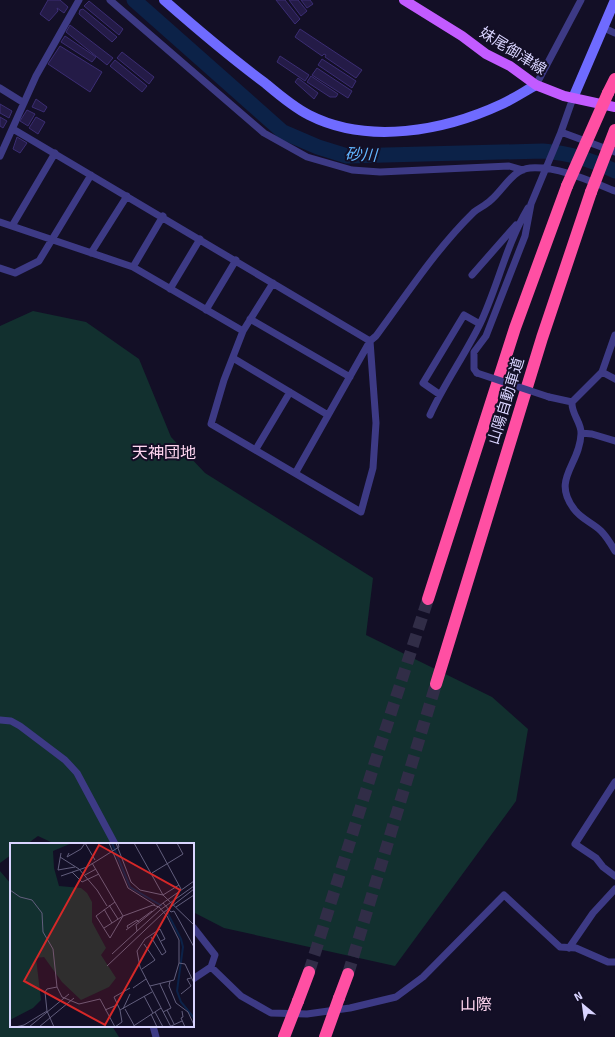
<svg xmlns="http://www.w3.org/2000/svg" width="615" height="1037" font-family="Signika,'Noto Sans JP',sans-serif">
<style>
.green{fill:#12302f}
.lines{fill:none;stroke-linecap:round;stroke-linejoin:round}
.river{stroke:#0c2248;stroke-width:15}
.building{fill:#241b47;stroke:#3b2d73}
.highway-tunnel{stroke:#312d47;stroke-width:12;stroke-dasharray:12 6;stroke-linecap:butt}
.street{stroke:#3d3a85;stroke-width:7}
.secondary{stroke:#6f6bff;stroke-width:10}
.primary{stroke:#c25bff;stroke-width:10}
.highway{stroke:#ff4fa3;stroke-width:12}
.street-bridge{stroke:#3d3a85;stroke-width:7}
.highway-bridge{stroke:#ff4fa3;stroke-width:12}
.labels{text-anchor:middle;stroke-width:4;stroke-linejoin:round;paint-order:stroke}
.street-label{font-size:15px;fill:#d9d4ff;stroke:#130f26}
.water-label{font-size:16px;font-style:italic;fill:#62b6ff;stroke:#130f26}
.neighbourhood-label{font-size:16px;fill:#ffd6f0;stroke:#130f26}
.inset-river{fill:none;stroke:#0c2248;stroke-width:2}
.inset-road{fill:none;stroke:#625e7d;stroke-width:1}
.view{fill:#d62828;fill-opacity:0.15;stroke:#d62828;stroke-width:2}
.inset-edge{fill:none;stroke:#d9d4ff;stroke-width:2}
</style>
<rect width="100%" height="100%" fill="#130f26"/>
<!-- green -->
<path class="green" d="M33 311 86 322 139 359 171 437 205 473 373 578 366 635 492 697 528 729 516 801 395 966 224 928 193 912V844H55L38 836 27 844H11V855L0 863V326Z
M0 871 11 884V1026H112L119 1037H0Z"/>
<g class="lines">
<!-- river -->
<path class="river" d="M134 0 283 132 318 147 347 156 543 151C570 153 591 160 615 171"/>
</g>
<!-- building -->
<path class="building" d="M48 0H60L68 7 64 13 57 8 58 11 49 21 40 14Z
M276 0H285L300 19 295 24Z
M289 0H298L307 11 301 16Z
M301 0H310L313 4 307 8Z
M89 1 123 29 119 35 84 6Z
M83 9 117 37 112 42 79 14 80 10Z
M70 25 113 58 107 65 66 32Z
M300 29 362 70 356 78 325 57 326 55 324 54 322 56 295 37Z
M65 36 96 57 92 62 61 42Z
M60 46 102 72 90 92 48 64Z
M122 52 154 77 149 84 117 58Z
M280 56 309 75 305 81 277 62Z
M322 59 356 81 352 88 318 65Z
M115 60 147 86 142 92 110 66Z
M317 68 352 91 348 98 312 75Z
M311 76 338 94 336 97H330L307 82Z
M298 78 318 93 314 99 295 82Z
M36 99 47 107 44 112 32 107Z
M0 104 12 111 9 118 0 113Z
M27 110 35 114 28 126 20 121Z
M0 117 7 121 3 128 0 126Z
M36 117 45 122 38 134 29 128Z
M17 137 27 143 20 153 13 149Z"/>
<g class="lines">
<!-- highway-tunnel -->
<path class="highway-tunnel" d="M309 972 375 762 428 599
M348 974 436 684"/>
<!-- street -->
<path class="street" d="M110 0 264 133 307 157 352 170 380 172 509 166 523 170
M604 28 615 33
M536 85 581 0
M0 88 24 103
M573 98 561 132 615 152
M13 129 370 341 376 423 373 468 361 512 211 424 224 380 243 331 273 283
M0 156 36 76 79 0
M0 222 133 267 243 331
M12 226 55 153
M91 253 127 196
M133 267 163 216
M0 268 15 273 39 261 91 175
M472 275 516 225
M170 289 200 239
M206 310 236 260
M250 319 350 377
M615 335 602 372 572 402C571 414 582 423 581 434 580 465 551 479 574 509 581 519 593 523 601 531 606 536 611 544 615 551
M233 358 328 415
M602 372 615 379
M477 373 474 369V352L486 336 525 236 531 204 561 132
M439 394 423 383 464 315 480 324
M549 397 572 402
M430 415C444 384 465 355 480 324 498 286 506 245 528 208
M581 433 592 434 615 441
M256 449 290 392
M296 472 370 341 376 336C407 294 436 249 474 212 479 208 486 205 491 200 503 190 513 169 530 168 558 166 590 181 615 191
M0 720 11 721 20 726 65 760 77 773 115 844
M615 782 575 844 596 858 603 867 615 876
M193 927 215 955 211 967 193 979
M569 948 593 913 615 889
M211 967 241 996 271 1013 307 1014 350 1008 396 997 423 977 504 895 560 947 576 948 608 962H615
M153 1026 156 1037"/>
<!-- secondary -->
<path class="secondary" d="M164 0C197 29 230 57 265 83 278 94 293 107 309 115 368 145 444 131 502 104 513 99 525 91 536 85
M573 98 615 0"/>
<!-- primary -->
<path class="primary" d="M404 0 462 36 486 54 510 66 536 85 564 96 615 107"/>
<!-- highway -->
<path class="highway" d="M608 93 615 79
M428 599 515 328 567 186
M436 684 542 338 591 192
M339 998 348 974
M298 1001 309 972"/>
<!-- street-bridge -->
<path class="street-bridge" d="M477 373 549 397"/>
<!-- highway-bridge -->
<path class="highway-bridge" d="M567 186 608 93
M591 192 615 130
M284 1037 298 1001
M325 1037 339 998"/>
</g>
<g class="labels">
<!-- street labels -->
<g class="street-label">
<text transform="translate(513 51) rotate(32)" y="5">妹尾御津線</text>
<text transform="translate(506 401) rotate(-73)" y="5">山陽自動車道</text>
</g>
<!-- water labels -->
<g class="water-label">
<text transform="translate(361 154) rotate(3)" y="6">砂川</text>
</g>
<!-- neighbourhood labels -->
<g class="neighbourhood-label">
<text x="164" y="458">天神団地</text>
<text x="476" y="1010">山際</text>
</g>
</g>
<!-- overview -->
<g transform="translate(10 843)">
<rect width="184" height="184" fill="#130f26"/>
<path d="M0 0H62L43 8 44 25 49 43 71 45 77 50 82 59V79L96 105 91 112 106 135 99 144 71 157 52 139 34 114 26 115 31 157 23 165 0 177Z" fill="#12302f"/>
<path class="inset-river" d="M102 0 120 44 152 63M156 67 171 96 173 104 167 148 171 159 184 175"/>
<path class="inset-road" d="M75 0 85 17M99 0 118 45 145 62M106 0 121 39 130 47 153 52 169 42M124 0 153 52 184 82M146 0 171 46M51 10 48 27 65 24M59 10 57 14 71 6 75 0M50 14 69 26 87 47 97 63M82 20 95 42 113 73 100 95 86 73 105 59M62 29 72 39 89 31M142 30 173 11 167 0M75 32 86 26M51 33 77 24 109 4 108 0M184 38 153 60 161 69 164 68 184 104M0 47 10 54 22 57 32 70 33 89 43 106 47 144 52 154 69 161 90 156 105 184 112 179 110 167 142 149M99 62 108 76M166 64 184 52M94 66 102 80M94 85 113 73 143 62 149 64 157 73 169 97V120L164 137 140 143M118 85 117 83 127 77 129 79M116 87 142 68M127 88 126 82 153 60M141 94 152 112 156 109 146 90M135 96 127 108 130 124 161 184M135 96 150 86 155 96 151 98M102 111 150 67 184 43M169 120 175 121 184 140M97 123 153 70 184 46M132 126 145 117 134 101M160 138 159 143 166 160 178 169 184 182M150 141 161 165 153 169M123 145 136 136M171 151 181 143 177 136 181 135M134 153 143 170M113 166 120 151M115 166 125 184M95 167 107 162M110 167 104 154 120 145M157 167 164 181M172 168 173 174 171 175 175 184M145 169 153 184M141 171 147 184M5 184 14 182 37 168M19 184 59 151M29 184 64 155M44 184 37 168 35 149 37 146 47 144M122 184 151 165M159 184 172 178"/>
<path class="view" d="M89 2 170 47 95 182 14 138Z"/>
<rect width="184" height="184" class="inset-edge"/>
</g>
<!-- north arrow -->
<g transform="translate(583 1005) rotate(331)" stroke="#130f26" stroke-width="3" paint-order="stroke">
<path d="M0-3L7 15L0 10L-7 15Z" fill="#d9d4ff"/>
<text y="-6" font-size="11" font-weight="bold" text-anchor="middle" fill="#d9d4ff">N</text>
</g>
</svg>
